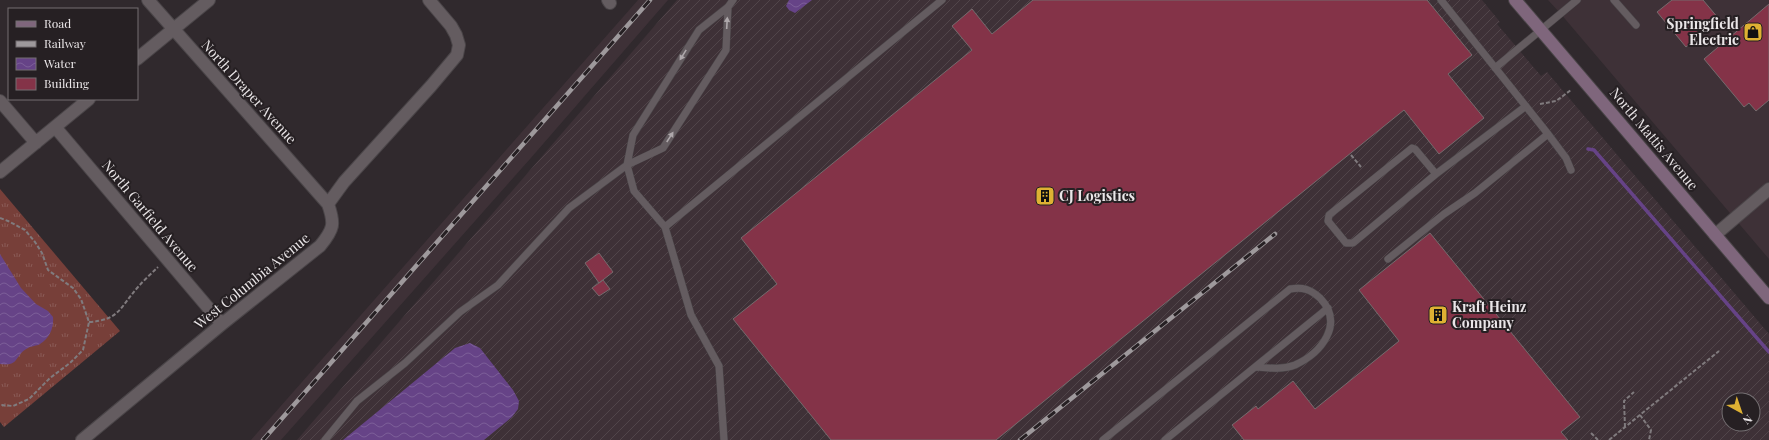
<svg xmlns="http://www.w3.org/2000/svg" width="1769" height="440" font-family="'Playfair Display',serif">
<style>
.built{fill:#3e3137}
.industrial{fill:url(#industrial-furrows);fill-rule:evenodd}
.grass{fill:url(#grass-tufts)}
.water{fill:url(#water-waves)}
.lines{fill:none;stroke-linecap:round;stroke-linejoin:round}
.stream{stroke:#664387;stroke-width:3.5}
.building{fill:#843348;stroke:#756b6d}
.lane-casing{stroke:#4a4548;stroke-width:8}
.street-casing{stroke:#4a4548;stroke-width:14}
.secondary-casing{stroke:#4a4548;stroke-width:14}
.path{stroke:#807b7e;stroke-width:2;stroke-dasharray:4 2;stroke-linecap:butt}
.lane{stroke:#645c60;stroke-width:7}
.street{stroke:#645c60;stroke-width:12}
.secondary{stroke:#7f667c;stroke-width:12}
.rail-casing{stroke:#9e999c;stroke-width:4.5}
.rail{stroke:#262023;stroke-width:3;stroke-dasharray:9;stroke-linecap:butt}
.oneway{fill:#aea8ab}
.labels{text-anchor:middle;stroke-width:4;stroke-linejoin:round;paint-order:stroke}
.poi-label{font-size:14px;font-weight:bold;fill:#eae6e8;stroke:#262023;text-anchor:start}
.street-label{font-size:14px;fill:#eae6e8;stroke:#262023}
</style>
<defs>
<pattern id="industrial-furrows" width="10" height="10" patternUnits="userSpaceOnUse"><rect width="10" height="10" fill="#3e3137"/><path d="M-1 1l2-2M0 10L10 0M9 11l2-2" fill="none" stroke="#51454a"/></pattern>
<pattern id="grass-tufts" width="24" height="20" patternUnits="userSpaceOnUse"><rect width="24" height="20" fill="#773f39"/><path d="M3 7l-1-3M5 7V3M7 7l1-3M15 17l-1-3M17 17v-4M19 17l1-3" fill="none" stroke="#8a5b56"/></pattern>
<pattern id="water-waves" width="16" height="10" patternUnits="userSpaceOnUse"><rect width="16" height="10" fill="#664387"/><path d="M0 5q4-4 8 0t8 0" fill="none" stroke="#7c5e98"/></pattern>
</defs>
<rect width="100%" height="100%" fill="#30292d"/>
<!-- built -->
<path class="built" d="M638 0H668L530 159 281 440H251Z
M1548 0H1769V259L1560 13Z"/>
<!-- industrial -->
<path class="industrial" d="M677 0H1482L1500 22 1497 24 1541 76 1547 72 1769 334V440H297ZM1729 400H1753V424H1729Z"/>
<!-- grass -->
<path class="grass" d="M0 189 120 331 4 427 0 422Z"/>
<!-- water -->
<path class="water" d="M789 0H812L795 13 789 10 786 6Z
M0 254 21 288 36 304 48 311 53 317C54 327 50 338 40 344 37 346 31 346 28 348 14 355 20 367 0 364Z
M470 343 480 348 513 390 519 401 518 409 512 417 484 440H343L455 348Z"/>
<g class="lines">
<!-- stream -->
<path class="stream" d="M1588 149 1594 150 1769 352"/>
</g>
<!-- building -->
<path class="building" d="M1033 0H1427L1472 55 1448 74 1484 118 1439 154 1404 110 996 440H831L733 319 777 284 741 238 972 50 952 26 972 9 992 34Z
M1672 0H1703L1719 19 1686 47 1657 12Z
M1769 4V100L1756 111 1749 103 1744 107 1704 59Z
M1430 233 1580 417 1561 432 1568 440H1244L1232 425 1256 406 1258 409 1293 381 1315 409 1399 341 1359 290Z
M599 253 613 272 599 283 585 263Z
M603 280 610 289 599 296 592 288Z"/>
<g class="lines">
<!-- lane casing -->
<g class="lane-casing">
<path id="lane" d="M1441 0 1548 134 1566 158 1571 170
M1614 0 1636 25
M1495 68 1577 0
M1436 174 1415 149 1412 148 1329 215 1328 221 1346 243H1353L1436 174 1526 106
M665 227 942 0
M1388 259 1444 214 1475 193 1548 134
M1255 367 1328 308
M325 440 357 401 405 363 460 312 498 285 569 208 627 165 663 148 726 50 728 7
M724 440 719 366 691 315 665 227 634 191 627 165 633 135 699 30 728 7 733 0
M1103 440 1290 289C1303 287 1310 289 1320 298 1345 324 1321 353 1295 365 1282 370 1268 368 1255 367L1165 440"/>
</g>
<!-- street casing -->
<g class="street-casing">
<path id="street" d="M148 0 328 204
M608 0 610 3
M137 59 209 0
M0 101 36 143
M55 127 222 324
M0 172 89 99
M1715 235 1769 189
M82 440 222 324 320 246C334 229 335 224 328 204L344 182 431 86 457 55 459 45 456 35 451 26 429 0"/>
</g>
<!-- secondary casing -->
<g class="secondary-casing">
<path id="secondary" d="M1515 0 1769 298"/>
</g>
<!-- path -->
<path class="path" d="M1540 104 1556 101 1571 90
M1351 155 1361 167
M0 218 8 221 25 230 35 242 42 253 48 270 73 288 81 299 89 322 83 350 70 363 50 378 29 399 13 406 0 405
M89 322C120 320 120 307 138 287 144 280 152 273 158 267
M1640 415 1651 430 1649 440
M1625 427 1624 401 1634 392
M1591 433 1598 440
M1609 440 1719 351"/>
<!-- lane -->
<use href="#lane" class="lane"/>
<!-- street -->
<use href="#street" class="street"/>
<!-- secondary -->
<use href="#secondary" class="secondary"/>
<!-- rail casing -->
<g class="rail-casing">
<path id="rail" d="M263 440 650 0
M1020 440 1275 234"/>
</g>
<!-- rail -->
<use href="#rail" class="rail"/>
</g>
<!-- one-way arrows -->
<defs><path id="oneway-solid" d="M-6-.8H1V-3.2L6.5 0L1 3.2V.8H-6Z"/></defs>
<g class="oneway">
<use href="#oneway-solid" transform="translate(727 23) rotate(-87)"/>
<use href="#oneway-solid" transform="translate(683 55) rotate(122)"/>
<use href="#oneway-solid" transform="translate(670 137) rotate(-57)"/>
</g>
<!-- icons -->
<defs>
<g id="shop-square" transform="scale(1)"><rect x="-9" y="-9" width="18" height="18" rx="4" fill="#deb133" stroke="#262023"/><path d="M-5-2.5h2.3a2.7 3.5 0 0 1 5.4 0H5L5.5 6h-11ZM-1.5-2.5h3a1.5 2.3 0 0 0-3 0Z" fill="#111"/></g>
<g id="building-square" transform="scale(1)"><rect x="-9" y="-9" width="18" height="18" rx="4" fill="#deb133" stroke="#262023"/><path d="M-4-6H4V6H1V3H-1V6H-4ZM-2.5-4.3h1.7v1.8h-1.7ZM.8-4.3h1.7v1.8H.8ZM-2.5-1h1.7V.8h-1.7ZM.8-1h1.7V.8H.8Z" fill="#111"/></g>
</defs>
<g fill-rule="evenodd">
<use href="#shop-square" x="1753" y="32"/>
<use href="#building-square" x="1045" y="196"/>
<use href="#building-square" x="1438" y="315"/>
</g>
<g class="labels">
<!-- poi labels -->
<g class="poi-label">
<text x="1739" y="29" text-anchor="end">Springfield<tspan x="1739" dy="16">Electric</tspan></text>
<text x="1059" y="201">CJ Logistics</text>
<text x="1452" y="312">Kraft Heinz<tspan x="1452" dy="16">Company</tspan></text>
</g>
<!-- street labels -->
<g class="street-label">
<text transform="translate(249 92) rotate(48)" y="5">North Draper Avenue</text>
<text transform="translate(1654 139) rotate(50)" y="5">North Mattis Avenue</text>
<text transform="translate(150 216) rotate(50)" y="5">North Garfield Avenue</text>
<text transform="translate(252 281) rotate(-39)" y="5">West Columbia Avenue</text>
</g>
</g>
<!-- legend -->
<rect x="8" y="8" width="130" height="92" fill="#262023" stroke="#746f72"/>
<rect x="16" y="21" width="20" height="6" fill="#7f667c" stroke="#746f72"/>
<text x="44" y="28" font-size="12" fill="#eae6e8">Road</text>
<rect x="16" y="41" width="20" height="6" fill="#9e999c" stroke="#746f72"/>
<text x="44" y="48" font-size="12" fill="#eae6e8">Railway</text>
<rect x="16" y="58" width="20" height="12" fill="url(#water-waves)" stroke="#746f72"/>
<text x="44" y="68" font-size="12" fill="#eae6e8">Water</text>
<rect x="16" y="78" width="20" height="12" fill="#843348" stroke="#746f72"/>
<text x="44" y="88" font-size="12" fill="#eae6e8">Building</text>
<!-- north arrow -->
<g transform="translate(1741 412) rotate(140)"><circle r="19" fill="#262023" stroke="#746f72"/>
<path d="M0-3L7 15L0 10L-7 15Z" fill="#deb133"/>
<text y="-6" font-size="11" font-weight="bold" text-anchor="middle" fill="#eae6e8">N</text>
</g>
</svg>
